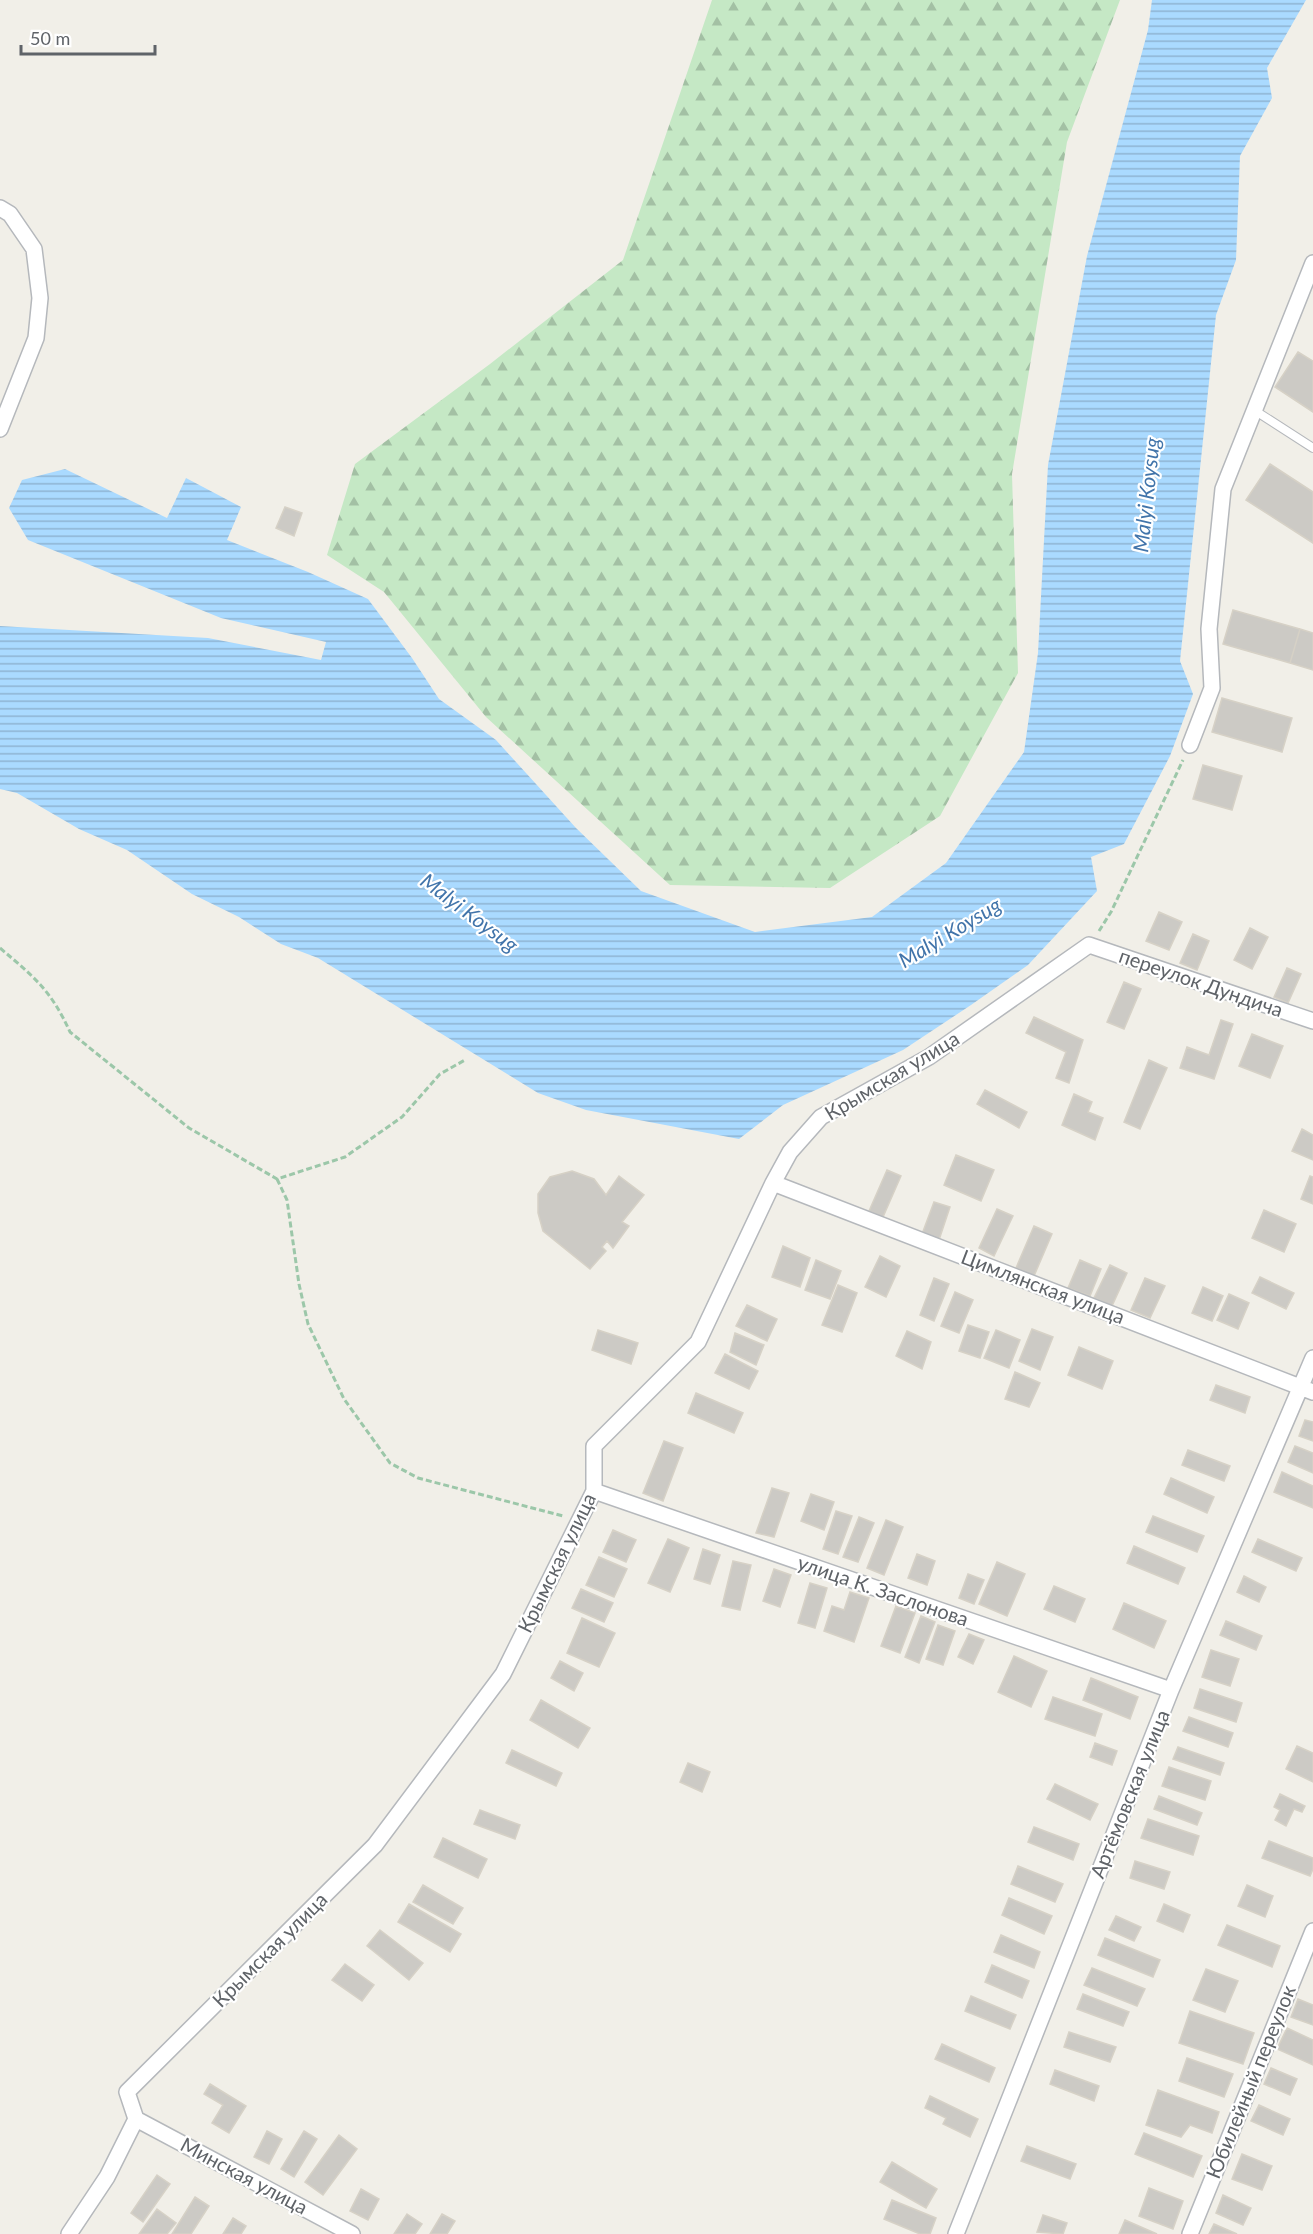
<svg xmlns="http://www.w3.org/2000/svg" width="1313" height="2234" font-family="Lato,sans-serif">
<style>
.forest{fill:url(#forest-firs)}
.water{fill:url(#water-rules)}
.building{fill:#cccac5;stroke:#d6d1c6;stroke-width:1.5}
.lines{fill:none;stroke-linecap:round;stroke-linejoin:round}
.lane-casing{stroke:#b5b8bc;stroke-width:10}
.street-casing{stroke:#b5b8bc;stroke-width:18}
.path{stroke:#9cc7a9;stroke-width:3;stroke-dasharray:6 3;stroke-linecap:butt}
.lane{stroke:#fff;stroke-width:8}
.street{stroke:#fff;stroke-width:15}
.labels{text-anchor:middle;stroke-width:4.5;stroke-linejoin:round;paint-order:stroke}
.street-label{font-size:20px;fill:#5f6368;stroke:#fff}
.water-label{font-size:21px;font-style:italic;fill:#4174aa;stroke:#fff}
</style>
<defs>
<pattern id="forest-firs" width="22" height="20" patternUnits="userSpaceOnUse" patternTransform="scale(1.5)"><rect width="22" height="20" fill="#c5e8c5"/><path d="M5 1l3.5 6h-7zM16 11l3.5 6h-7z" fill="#a3c0a4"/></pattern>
<pattern id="water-rules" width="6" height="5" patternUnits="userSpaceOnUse" patternTransform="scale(1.5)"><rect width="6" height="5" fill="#aadaff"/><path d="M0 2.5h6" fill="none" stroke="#8eb4d2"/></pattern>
</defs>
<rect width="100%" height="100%" fill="#f1efe8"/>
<!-- forest -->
<path class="forest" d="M712 0H1120L1067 142 1012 474 1018 673 940 816 830 888 670 885 486 717 384 592 327 555 355 464 490 364 623 260Z"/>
<!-- water -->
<path class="water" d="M1152 0H1306L1267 68 1272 98 1240 156 1236 260 1216 315 1180 661 1193 694 1170 756 1124 844 1091 857 1097 891 1028 965 971 1005 903 1050 783 1105 739 1139 586 1110 538 1093 318 958 281 944 239 917 192 894 127 850 79 829 17 793 0 789V626L208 638 321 660 326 642 221 618 28 540 9 508 22 480 65 469 167 518 186 478 241 507 227 540 308 572 368 599 412 658 439 699 496 740 576 828 641 891 755 932 872 917 946 863 1024 752 1038 653 1048 465 1087 256 1148 30Z"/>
<!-- building -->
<path class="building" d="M1298 352 1313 361V412L1275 387Z
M1270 464 1313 492V543L1246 500Z
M285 507 302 513 294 536 276 528Z
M1233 610 1300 629 1290 663 1223 644Z
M1300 629 1313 633V670L1290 663Z
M1222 698 1292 718 1282 752 1212 732Z
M1203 765 1242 776 1232 810 1193 799Z
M1159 912 1182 922 1169 950 1146 941Z
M1250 928 1268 937 1252 969 1234 960Z
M1193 934 1209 941 1197 970 1180 963Z
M1287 968 1301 974 1288 1003 1274 997Z
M1124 982 1141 989 1124 1029 1107 1022Z
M1034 1017 1083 1040 1069 1083 1056 1078 1066 1052 1026 1033Z
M1221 1020 1233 1024 1214 1079 1180 1068 1187 1047 1209 1055Z
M1252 1034 1283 1046 1270 1078 1239 1066Z
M1149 1060 1167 1068 1140 1129 1124 1122Z
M985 1090 1027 1112 1019 1128 977 1104Z
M1074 1094 1092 1102 1088 1112 1103 1118 1095 1140 1062 1125Z
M1302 1129 1313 1135V1160L1292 1151Z
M956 1155 994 1170 981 1201 944 1185Z
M887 1170 901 1176 883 1217 869 1211Z
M572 1171 594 1179 606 1195 619 1176 644 1195 622 1222 629 1226 613 1248 607 1241 602 1247 606 1251 590 1269 543 1231 538 1213V1194L550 1177Z
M1310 1176 1313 1177V1204L1301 1199Z
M934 1202 950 1207 939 1240 922 1234Z
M997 1209 1013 1216 994 1256 979 1248Z
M1264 1210 1296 1224 1284 1252 1252 1238Z
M1034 1226 1052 1234 1034 1276 1016 1268Z
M783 1246 810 1258 800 1287 772 1277Z
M880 1256 900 1266 886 1297 865 1287Z
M816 1260 841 1271 830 1299 805 1290Z
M1080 1260 1101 1269 1090 1296 1068 1288Z
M1110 1265 1127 1273 1112 1306 1094 1298Z
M1260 1277 1294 1293 1286 1309 1252 1293Z
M934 1278 949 1284 934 1321 920 1315Z
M1145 1278 1165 1286 1150 1318 1131 1310Z
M838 1285 857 1293 842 1332 822 1325Z
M1203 1287 1223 1296 1212 1321 1192 1313Z
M955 1292 973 1300 959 1333 941 1326Z
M1229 1294 1249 1303 1238 1329 1217 1320Z
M747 1305 777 1319 767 1341 736 1326Z
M968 1325 989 1332 980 1358 959 1351Z
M1032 1329 1053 1337 1040 1370 1019 1361Z
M598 1330 638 1343 631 1364 592 1350Z
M996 1330 1020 1340 1009 1368 984 1358Z
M907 1331 931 1342 922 1369 896 1356Z
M735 1333 764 1345 756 1365 730 1352Z
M1079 1347 1113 1361 1102 1389 1068 1375Z
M725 1354 758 1371 749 1389 715 1373Z
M1015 1372 1040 1383 1029 1407 1005 1399Z
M1216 1385 1250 1397 1245 1413 1210 1400Z
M696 1393 743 1413 734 1433 688 1413Z
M1305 1420 1313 1422V1441L1299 1436Z
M664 1441 683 1448 663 1501 643 1493Z
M1295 1446 1313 1453V1473L1288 1462Z
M1188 1450 1230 1466 1224 1481 1182 1465Z
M1282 1472 1313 1486V1508L1274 1492Z
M1171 1478 1214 1497 1207 1513 1164 1494Z
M772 1488 789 1493 774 1537 756 1533Z
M811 1494 834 1502 824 1530 801 1521Z
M836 1511 852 1516 838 1554 823 1549Z
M1153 1516 1204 1536 1197 1552 1146 1532Z
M859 1517 874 1523 858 1562 843 1557Z
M886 1520 903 1527 884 1575 867 1568Z
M613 1530 636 1540 626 1562 603 1552Z
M668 1539 689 1548 670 1592 648 1583Z
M1258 1539 1302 1558 1296 1571 1252 1552Z
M1134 1546 1185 1568 1178 1584 1127 1563Z
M703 1549 720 1555 710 1584 694 1579Z
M917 1554 935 1561 927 1585 908 1578Z
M599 1557 627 1569 614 1597 586 1585Z
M733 1561 751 1565 740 1610 722 1606Z
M997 1562 1025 1574 1007 1616 979 1604Z
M774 1569 791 1575 780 1607 763 1601Z
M968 1574 984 1580 974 1604 959 1598Z
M1244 1576 1266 1587 1259 1602 1237 1592Z
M810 1583 827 1588 815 1628 798 1623Z
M1054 1586 1085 1599 1075 1622 1044 1609Z
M581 1589 613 1603 604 1622 572 1608Z
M850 1592 869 1598 854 1642 824 1631 832 1606 844 1610Z
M1124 1603 1166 1621 1154 1648 1113 1629Z
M896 1606 915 1613 900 1653 881 1646Z
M921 1616 935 1622 919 1663 905 1657Z
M582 1618 615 1633 599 1667 567 1653Z
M1226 1621 1262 1636 1256 1650 1220 1635Z
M938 1625 955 1631 943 1665 926 1659Z
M969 1634 984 1640 973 1664 958 1657Z
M1211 1650 1239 1659 1230 1686 1202 1677Z
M1014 1656 1047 1671 1031 1707 998 1692Z
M560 1661 583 1673 574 1691 551 1678Z
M1091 1678 1138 1697 1130 1719 1083 1700Z
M1200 1689 1242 1703 1236 1722 1194 1708Z
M1053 1697 1102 1714 1095 1736 1045 1719Z
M541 1700 590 1728 578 1748 530 1720Z
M1189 1717 1233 1733 1228 1747 1183 1731Z
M1095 1743 1117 1751 1112 1765 1090 1757Z
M1297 1746 1313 1753V1782L1286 1769Z
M1178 1747 1224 1763 1220 1775 1173 1759Z
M512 1750 562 1773 556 1786 506 1763Z
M688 1763 710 1772 702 1792 680 1782Z
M1169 1767 1211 1781 1205 1800 1162 1786Z
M1055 1784 1098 1804 1090 1820 1047 1799Z
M1280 1794 1305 1806 1302 1812 1294 1809 1286 1826 1275 1820 1280 1810 1274 1807Z
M1159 1796 1202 1813 1197 1825 1154 1809Z
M480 1810 520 1825 515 1839 474 1824Z
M1148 1819 1199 1836 1193 1855 1141 1838Z
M1034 1827 1079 1844 1073 1860 1028 1842Z
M443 1838 487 1859 478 1878 434 1857Z
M1269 1841 1313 1858V1869L1310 1876 1262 1858Z
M1135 1861 1170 1872 1164 1889 1130 1878Z
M1018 1866 1063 1884 1055 1902 1011 1884Z
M423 1885 463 1908 453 1924 413 1902Z
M1247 1885 1273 1896 1265 1917 1238 1906Z
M1009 1898 1052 1916 1044 1934 1002 1915Z
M409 1904 461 1934 450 1952 398 1922Z
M1164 1904 1190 1915 1183 1932 1157 1921Z
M1116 1916 1141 1927 1134 1941 1109 1930Z
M1227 1925 1280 1946 1272 1967 1218 1945Z
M380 1930 423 1963 409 1980 367 1946Z
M1001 1935 1040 1952 1034 1968 994 1952Z
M1105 1938 1160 1960 1153 1977 1098 1955Z
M345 1964 374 1985 362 2001 332 1980Z
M992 1965 1029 1981 1022 1998 985 1982Z
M1092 1968 1145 1989 1137 2006 1084 1985Z
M1206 1969 1238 1981 1225 2012 1193 2000Z
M1083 1994 1129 2012 1123 2026 1077 2009Z
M971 1996 1016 2015 1010 2029 965 2011Z
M1298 1999 1313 2005V2025L1291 2017Z
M1190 2011 1254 2033 1243 2064 1179 2043Z
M1287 2028 1313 2040V2065L1277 2049Z
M1069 2032 1116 2047 1110 2062 1064 2047Z
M942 2044 995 2068 989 2082 935 2059Z
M1187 2058 1233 2074 1224 2097 1179 2081Z
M1271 2068 1297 2079 1290 2095 1264 2084Z
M1055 2070 1099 2086 1094 2101 1050 2084Z
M210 2084 246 2106 229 2133 212 2123 223 2105 204 2094Z
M1158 2090 1219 2112 1212 2133 1190 2125 1181 2137 1146 2125Z
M930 2096 978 2119 970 2137 943 2124 946 2118 925 2108Z
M1259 2105 1290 2119 1283 2135 1251 2121Z
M267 2131 282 2139 269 2164 254 2157Z
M304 2131 317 2139 294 2177 281 2169Z
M1144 2133 1202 2156 1193 2177 1135 2154Z
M339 2135 357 2149 323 2195 305 2182Z
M1027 2146 1076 2164 1070 2179 1021 2161Z
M1242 2154 1272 2166 1262 2190 1232 2179Z
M892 2162 937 2189 926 2208 880 2182Z
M157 2175 170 2184 143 2222 131 2213Z
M1149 2188 1183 2201 1173 2229 1139 2216Z
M361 2189 379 2199 368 2220 350 2211Z
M1223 2195 1251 2208 1243 2225 1216 2213Z
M195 2197 209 2206 191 2234H172Z
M892 2200 936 2218 930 2234H920L884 2219Z
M157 2209 176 2223 167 2234H139Z
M407 2214 422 2224 415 2234H394Z
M442 2214 455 2221 447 2234H430Z
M1043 2215 1067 2223 1063 2234 1037 2232Z
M233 2218 246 2226 241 2234H223Z
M1125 2220 1157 2234H1119Z
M1214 2224 1237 2234H1209Z"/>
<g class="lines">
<!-- lane casing -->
<g class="lane-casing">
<path id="lane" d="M1254 410 1313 448"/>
</g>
<!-- street casing -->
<g class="street-casing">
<path id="street" d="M0 208 10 214 34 249 40 298 36 338 0 429
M1190 745 1212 688 1209 629 1223 489 1313 263
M773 1183 1313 1392
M594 1491 1171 1690
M136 2119 352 2234
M69 2234 107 2177 136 2119 127 2092 375 1845 503 1674 594 1491V1446L698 1342 773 1183 790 1152 821 1117 929 1057 1089 945 1313 1021
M956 2234 1171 1690 1313 1358
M1190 2234 1313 1931"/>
</g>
<!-- path -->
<path class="path" d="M1099 931 1111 912 1183 760
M0 948C34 977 51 990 70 1032L189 1128 277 1179 345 1157 402 1117 440 1074 465 1060
M277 1179 287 1200 299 1284 308 1324 344 1399 390 1463 418 1478 563 1516"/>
<!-- lane -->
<use href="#lane" class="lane"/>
<!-- street -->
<use href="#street" class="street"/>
</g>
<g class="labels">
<!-- street labels -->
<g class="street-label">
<text transform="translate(1201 983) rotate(19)" y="7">переулок Дундича</text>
<text transform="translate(892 1076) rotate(-31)" y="7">Крымская улица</text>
<text transform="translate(1043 1287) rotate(21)" y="7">Цимлянская улица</text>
<text transform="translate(557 1563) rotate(-64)" y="7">Крымская улица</text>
<text transform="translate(883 1591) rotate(19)" y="7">улица К. Заслонова</text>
<text transform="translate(1130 1794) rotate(-68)" y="7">Артёмовская улица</text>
<text transform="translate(270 1950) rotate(-45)" y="7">Крымская улица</text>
<text transform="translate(1251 2082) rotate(-68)" y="7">Юбилейный переулок</text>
<text transform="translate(244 2176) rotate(28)" y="7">Минская улица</text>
</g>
<!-- water labels -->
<g class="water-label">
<text transform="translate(1147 495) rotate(-84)" y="7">Malyi Koysug</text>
<text transform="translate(469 913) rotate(37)" y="7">Malyi Koysug</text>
<text transform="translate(950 933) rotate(-31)" y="7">Malyi Koysug</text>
</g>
</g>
<!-- scale -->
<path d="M21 45v9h134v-9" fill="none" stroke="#5f6368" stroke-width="3"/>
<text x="30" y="45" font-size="18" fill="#5f6368" stroke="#ffffff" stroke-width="4.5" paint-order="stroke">50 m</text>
</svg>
